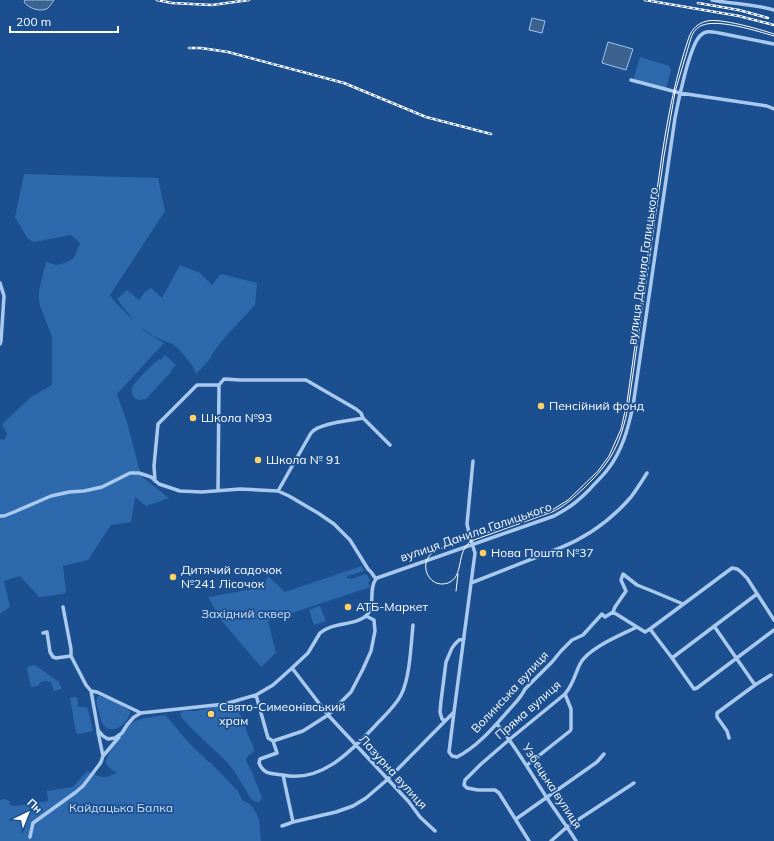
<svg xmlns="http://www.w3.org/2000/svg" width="774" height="841" font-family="Mulish,sans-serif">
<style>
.green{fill:#2e69ad}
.water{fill:#3c6290;stroke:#9cc4f0}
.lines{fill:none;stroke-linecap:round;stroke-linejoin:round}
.minor{stroke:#a9c9ee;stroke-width:3.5}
.tram{stroke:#fff;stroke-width:1}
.rail-casing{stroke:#fff;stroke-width:2.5}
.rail{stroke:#1b4f8f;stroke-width:1;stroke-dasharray:3;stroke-linecap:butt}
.poi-dot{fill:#ffd166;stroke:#1b4f8f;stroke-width:1.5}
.labels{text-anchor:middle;stroke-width:3.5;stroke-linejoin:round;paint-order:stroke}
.street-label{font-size:12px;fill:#fff;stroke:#1b4f8f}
.poi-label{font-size:12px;fill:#fff;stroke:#1b4f8f;text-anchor:start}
.park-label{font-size:12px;fill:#cfe3fa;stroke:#1b4f8f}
</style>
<rect width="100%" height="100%" fill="#1b4f8f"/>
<!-- green -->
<path class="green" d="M640 57 669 66 671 70 666 89 635 80 634 77Z
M24 174 158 178 165 211 110 295 114 301 135 322 117 299 127 290 139 300 145 292 151 288 162 298 180 265 200 273 212 285 221 274 257 283 255 305 225 337 214 351 210 359 196 374 192 365 179 349 172 344 153 336 141 327 147 333 164 343 117 394 127 422 141 476 169 498 146 506 135 497 131 522 111 525 88 560 63 566 66 592 63 594 39 597 20 576 4 581 10 607 0 614V439L4 440 7 434 2 424 31 397 52 385V337L40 306 39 301V291L46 262 56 265 65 263 74 258 80 243 71 235 34 242 28 239 15 217Z
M165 355 176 365 171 370 172 371 146 399C141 400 137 401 134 397 132 394 131 391 132 388 134 382 153 364 159 359L161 360Z
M362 566 364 571 347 576V578L352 579 365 574 367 575 370 581 368 582 370 587 268 621 276 653 261 667 221 620 208 597 263 587 268 576 285 592Z
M320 606 326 621 314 625 309 610Z
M35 665 59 682 61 687V689L54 691 51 682 45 681 41 682 38 686 31 687 27 668 29 666Z
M98 696C104 696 124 706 130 711 130 721 115 735 105 727 101 723 100 716 99 712 97 706 95 701 98 696Z
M77 697 78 707H86L88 709 93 731 79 734 76 733 70 698Z
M231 705 236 708 244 721 247 733 254 748V751L247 757 246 760 250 769 253 774 256 783 262 797 261 800 259 802H256L251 799 236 774 227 762 193 730 181 717 180 714 184 711H196L205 709 215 706Z
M165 715C178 729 189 745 204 757 206 760 208 762 211 763L238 791 242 800 250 804 255 811 259 819 261 841H0V800L5 799 9 801 10 805 15 806 48 801 47 791 73 787 87 771C101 778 102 779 117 773 114 771 107 767 106 763 105 754 126 726 134 722 144 717 154 717 165 715Z"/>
<!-- water -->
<path class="water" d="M25 0H54C52 3 50 6 48 8 41 13 28 8 24 2Z
M532 18 545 21 542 33 529 30Z
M608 42 633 49 626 70 602 63Z"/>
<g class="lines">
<!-- minor -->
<path class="minor" d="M712 0C732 4 754 4 774 10
M631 80 680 93 767 106 774 109
M0 283 4 296 1 341 0 344
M155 481 154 466 158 424 197 385H219L224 379 240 380H306L356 409 361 413 363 418
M218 490 219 385
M278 491 311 433C319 423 349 421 363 418L390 445
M0 516H4L14 512 51 496 69 492 84 491 102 487 130 473H139L151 477 159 484 180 491 202 492 240 489 278 491 289 496 318 513 334 524 350 540 355 548 368 569 371 572 376 579
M376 579 377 578 554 516C569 508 577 502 589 490 595 483 602 477 608 469 622 451 628 429 633 406L675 118C678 102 690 43 701 35 706 30 713 32 719 33L774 44
M471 583 560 548C587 537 612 519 631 497 637 489 642 481 647 473
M683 604 652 591 637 585 623 574 621 580 626 591 615 607 613 612 645 632 650 629 732 568 737 569 740 571 747 578 774 620
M63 607 71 649V656L86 685 91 691 98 730 103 736 108 739 115 738 122 733 127 725 134 717 141 713 225 704 256 695 273 685 292 668 308 653 320 633C332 622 356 626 367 615 376 606 368 589 376 579
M714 626 755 685
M650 629 672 658 694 689 697 688 774 630
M43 633 47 632 50 652 53 657 56 658 71 656
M672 658 757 594
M292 668 328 715 409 802 420 817 435 831
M91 691 97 692 141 713
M256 695 268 738 273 741 277 753 260 759 259 763C264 775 271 773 283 775L293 822
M454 712 449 752 452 756 457 757C477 747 493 728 508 711 514 704 521 698 525 689L552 662 561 651 572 640 583 635 602 614 605 617 613 612
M445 721 442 719 440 712 441 701 446 662 452 648 455 644 459 640 464 639
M497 724C517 748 530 772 547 798 556 812 567 826 576 841
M729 738 727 731 717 717V713L755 685 771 675
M273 741 303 731 328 715 351 692 363 669 371 651 375 631 374 620 366 616
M103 756 119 737
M527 765 570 731 571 729V709L565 694
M283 775C321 783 350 752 374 727 383 717 395 707 401 695 410 678 411 644 413 625
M516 819 597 762 604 754
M282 826 293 822 336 812 353 806 366 798 388 779 454 712 475 553 470 537 467 524 473 461
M30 837 33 823 76 792 83 786 99 765 101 762 103 756 98 732
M529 841 499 793 495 790H478L467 788 464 785 465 780 481 764 510 739 565 694C573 685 575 674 580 664 588 648 621 635 637 627
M551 841 567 827 634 783"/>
<!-- tram -->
<path class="tram" d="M774 34C759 29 721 18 707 21 698 23 692 29 689 37 676 75 668 115 662 155L627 402 621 429 609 456 598 471 568 500 552 510 437 550C416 559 427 590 448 583 465 576 455 553 471 541L552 512C565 506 574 497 584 488 592 480 599 473 605 465 619 447 625 424 629 402L664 156 675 92 691 38C693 32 697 27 703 25 719 19 757 31 774 36
M456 591 458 574"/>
<!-- rail casing -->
<g class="rail-casing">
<path id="rail" d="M157 0 172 3 212 5 249 0
M645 0 739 16 774 25
M698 3 739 10 768 18
M189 48H201L228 52 344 83 426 117 491 134"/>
</g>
<!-- rail -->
<use href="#rail" class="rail"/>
</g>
<!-- markers -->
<g class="poi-dot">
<circle cx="541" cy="406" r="4"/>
<circle cx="193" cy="418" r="4"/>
<circle cx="258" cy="460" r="4"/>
<circle cx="483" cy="553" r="4"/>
<circle cx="173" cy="577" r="4"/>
<circle cx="348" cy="607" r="4"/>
<circle cx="211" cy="714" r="4"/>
</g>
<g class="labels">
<!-- street labels -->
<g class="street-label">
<text transform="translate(643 266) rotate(-82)" y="4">вулиця Данила Галицького</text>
<text transform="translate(476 532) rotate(-19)" y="4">вулиця Данила Галицького</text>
<text transform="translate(510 692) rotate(-47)" y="4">Волинська вулиця</text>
<text transform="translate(528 710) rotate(-41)" y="4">Пряма вулиця</text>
<text transform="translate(393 772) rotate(48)" y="4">Лазурна вулиця</text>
<text transform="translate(552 786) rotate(57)" y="4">Узбецька вулиця</text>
</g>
<!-- poi labels -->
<g class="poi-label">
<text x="549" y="410">Пенсійний фонд</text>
<text x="201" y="422">Школа №93</text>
<text x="266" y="464">Школа № 91</text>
<text x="491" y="557">Нова Пошта №37</text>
<text x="181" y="574">Дитячий садочок<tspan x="181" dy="14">№241 Лісочок</tspan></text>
<text x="356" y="611">АТБ-Маркет</text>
<text x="219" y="711">Свято-Симеонівський<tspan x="219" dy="14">храм</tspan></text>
</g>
<!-- park labels -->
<g class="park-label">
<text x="246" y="618">Західний сквер</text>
<text x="121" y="812">Кайдацька Балка</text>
</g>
</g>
<!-- north arrow -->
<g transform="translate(28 813) rotate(43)" stroke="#1b4f8f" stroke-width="3" paint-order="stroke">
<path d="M0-3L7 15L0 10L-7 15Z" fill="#ffffff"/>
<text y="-6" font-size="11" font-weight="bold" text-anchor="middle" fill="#ffffff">Пн</text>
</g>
<!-- scale -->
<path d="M10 26v6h108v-6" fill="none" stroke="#ffffff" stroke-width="2"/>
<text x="16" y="26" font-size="12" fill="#ffffff" stroke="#1b4f8f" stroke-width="3" paint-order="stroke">200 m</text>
</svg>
